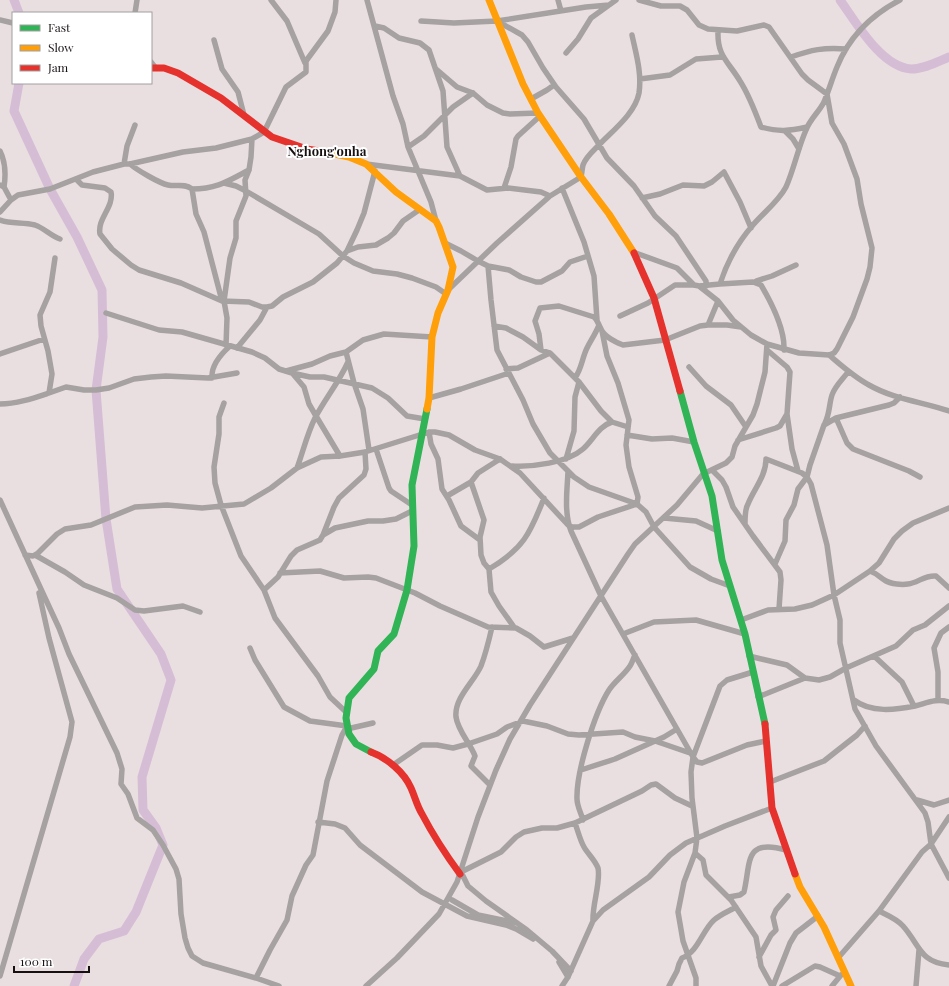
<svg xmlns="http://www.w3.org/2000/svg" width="949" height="986" font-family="'Playfair Display',serif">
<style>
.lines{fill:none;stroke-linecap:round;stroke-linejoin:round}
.river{stroke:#d6bdd6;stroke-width:9}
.street{stroke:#a6a2a2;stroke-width:5.5}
.fast{stroke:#30b455;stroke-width:7}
.slow{stroke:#ff9f0a;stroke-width:7}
.jam{stroke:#e5322d;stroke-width:7}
.labels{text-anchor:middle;stroke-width:4;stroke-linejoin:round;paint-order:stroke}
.quarter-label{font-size:13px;font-weight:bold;fill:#171011;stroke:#fff}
</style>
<rect width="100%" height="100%" fill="#eadfe0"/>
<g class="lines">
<!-- river -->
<path class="river" d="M14 0 19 13
M840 0C856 22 881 67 911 69 924 69 937 62 949 57
M19 83 14 111 50 189 77 237 102 290 103 337 96 390 106 519 117 589 161 654 171 680 142 777 143 810 156 828 163 845 136 912 124 931 99 939 84 959 74 986"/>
<!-- street -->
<path class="street" d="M271 0 287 21 305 63
M367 0 393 96 403 124 408 147 431 202 436 221
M558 0 561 11
M135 13 137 0
M0 20 13 23
M421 21 454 23 497 21 586 7 609 5
M497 21 522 35 528 42 543 68 556 87 584 119 607 158 634 186 655 216 676 236 706 281V286
M375 26 384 28 399 38 420 43 429 50 443 91 447 147 460 176
M718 31C717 56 728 61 740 81 749 95 755 111 761 127 779 132 789 131 807 127
M214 40 222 69 238 92 244 115
M566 53 578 39 591 18 616 0
M791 57C811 50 824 47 846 49
M151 62 155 67
M436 69 457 87 473 93 487 105 503 113 510 114 538 113
M640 79 670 75 696 59 722 57
M531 99 547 90 554 85
M785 131 793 139 799 149
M408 147 424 136 453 107 473 93
M0 151C6 163 6 174 4 187
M124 164 127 146 135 125
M130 164C137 170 159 183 168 185 177 187 184 183 192 189L196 214 204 232 222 301
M366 164 460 176 487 190 508 188 541 192 550 196
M76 179 82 185 105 188 111 192C114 207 97 219 100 234L112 249 131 265 139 270 181 283 222 301 249 302 262 307H267
M224 183 236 186 246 191 319 234 343 256 354 263 373 271 397 274 412 278 436 287 446 294
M0 185 4 187 11 200
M504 188 511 167 516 139 518 136 540 116
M562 188 584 242 594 276 597 320
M192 189C217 189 228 181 249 170
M642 198 660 194 683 185 704 186 712 182 724 172 740 202 751 228
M0 212 11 200 18 195 50 189 93 172 124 164H130L183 152 216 148 252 139 264 132 286 87 306 72V61L328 31 335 12 336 0
M0 220C11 224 23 222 35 225 44 228 51 236 60 239
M445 243 461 251 478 261 488 266 509 270 521 277 536 282H541L562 271 570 262 588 256
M347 251 357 230 364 213 375 171
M633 252 677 268 694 285
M488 266 491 300 497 350 523 400 533 424 550 453 574 477 589 487 637 504 646 512 654 527 690 567 711 579 730 586
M756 281 772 276 796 265
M720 284 753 282 761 285C771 302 785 329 784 350
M699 286 720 284C727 262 738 242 753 225 764 212 778 202 786 187 794 169 798 148 806 130 810 119 819 112 824 102 829 90 832 79 837 67 849 37 871 15 900 0
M448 290 497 243 550 196 581 177C582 173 582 169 583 165 586 157 592 152 598 146 612 131 635 114 639 93 642 73 636 54 632 35
M106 313 159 330 182 332 252 352 265 358 279 369 292 373 310 377H324L372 388 388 398 407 416 425 419
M620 316 648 303 675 285H694L699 286 718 301 733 320 751 335 767 344 799 353 829 355 834 353 837 349 853 317 867 279 870 267 872 248 861 204 857 179 844 144 832 123 827 94 808 80 802 74 769 27 764 25 737 31 708 29 699 25 687 10 680 6H661L639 0
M708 325 718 301
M494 326 506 328 523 337 541 350 550 353 579 382 601 411 612 422 628 427
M226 345 227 318 224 301 230 258 236 238V221L246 196 245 180 249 170 251 157 252 139
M237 348 260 320 267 307 272 306 283 297 313 282 337 263 347 251 358 247 376 245 388 238 394 233 403 221 419 210
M541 350 539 334 535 321 540 308 559 306 594 317C598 320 598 324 601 329 604 336 615 342 623 345L665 340 700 326 708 325H727L741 327
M346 352 354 383 363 409 369 450
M0 354 44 339
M829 355C842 366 854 377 869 385 893 399 923 402 949 411
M689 367 706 386 731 405 746 427
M506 369 518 368 550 353
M286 371 312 364 330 356 346 352 363 340 384 334 432 337
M293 374 304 387 309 404 316 416 340 456
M212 378C211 365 221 354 230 346
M575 378C582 368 582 358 587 348 591 340 596 333 599 325
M49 393 66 387 84 390H96L109 388 134 379 151 377 166 376 208 378 237 373
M429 398 461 389 509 373
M224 403 219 417V434L214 467 215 483 221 505 241 556 264 590 275 618 318 676 330 697 346 712
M0 404C17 404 34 398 49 393L52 374 48 351 41 326 40 315 50 292 55 258
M787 414 792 449 798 471
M836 418 847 443 853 449 909 471 920 477
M825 423C830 413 829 404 832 395 835 386 843 379 848 372
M429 432 431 444 438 459 442 489 449 500 461 526 480 540
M627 435 652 439 672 438 694 442
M738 440 776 428 780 426 787 414 790 372 787 367 767 350
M376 449 389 488 391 491 412 505
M566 459 574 431 575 397 579 382
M512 466C532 467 567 463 583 449 593 440 599 426 612 422
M297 468C303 452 307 434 315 418 325 399 339 382 348 362
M712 470 722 480 726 487 733 507 753 536 780 572 781 580 779 609
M568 472C567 491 564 513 571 531L601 596 693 757 697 762 702 763 747 745 766 741
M471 482 484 520 480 537 481 555 484 563 489 569 491 592 499 606 514 627
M447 496 471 482 478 473 500 459
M0 500 46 600 59 628 69 654 117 753 122 769 121 784 128 794 137 818 153 830 163 845 176 869 179 879 181 914 185 938 188 948 192 956 203 963 256 978 279 986
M664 518 696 521 718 531
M745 523C745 517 745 509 748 504 754 489 766 476 766 459L802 473 807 477 811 484 827 545 834 595 840 620V643L855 709 876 746 925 813 928 822 931 844 949 878
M323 535 334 507 339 498 364 475 366 469 365 452
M25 555 33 556 38 553 57 534 65 529 91 525 135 507 167 505 202 508 244 504 271 488 297 468 321 457 340 456 365 452 429 432H435L449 435 475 450 500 459 520 473 568 525 572 527H579L598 517 637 504 638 497 629 467 626 445 629 420 618 383 607 356 602 331
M35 555 65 572 84 585 117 598 135 610 144 611 183 606 200 612
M775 564 785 541 786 520 794 505 798 489 807 477 810 465 824 425 836 418 889 405 894 403 900 397
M489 569C523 549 530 534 544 498
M870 571C878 574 879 577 886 581 891 584 902 585 908 584 918 583 924 575 936 576L949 588
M280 573 320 571 344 578 368 577 376 578 415 593 440 606 488 627 516 628 530 636 544 647 573 638
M264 590 278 577 291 556 297 550 320 540 323 535 335 528 368 521H383L396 519 412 511
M741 620 768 610 795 609 812 605 834 595 870 571 879 563 894 539 902 531 913 523 949 508
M623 634 654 622 696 620 745 634
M250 648 255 660 284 707 310 721 347 726 342 735 327 781 313 855 306 865 292 896 287 920 270 950 256 978
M749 656 787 665 805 678 819 680 830 677 846 668 896 646 913 630 925 625 949 606
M874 656 902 682 914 706
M758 697 805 678
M938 699V672L934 648 941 633 949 627
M854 700C871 713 895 710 915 706 927 703 936 698 949 702
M347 729 373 723
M393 765 422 745H437L453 748 468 744 497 734 507 727 523 721 547 726 568 734 579 735 623 732 635 737 655 741 690 753
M581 770 615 759 664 737 677 729
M770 782 824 761 857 735 865 726
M490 785 471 766 475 756C470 743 458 731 456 717 454 698 474 682 481 666 486 653 489 640 492 627
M917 800 934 805 949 800
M583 820C581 813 577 806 577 799 576 772 595 712 609 690 615 681 624 675 630 666 632 663 633 659 635 655
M318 822 335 824 345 828 360 845 422 892 467 916 506 925 516 929 533 939
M575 823C578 831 580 840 584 847 588 854 595 860 598 868 601 882 592 905 593 921
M695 853 703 860 706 875 731 900 756 937 761 966 772 986
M729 897 740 895 744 892C751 862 744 838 786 850
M452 900 478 915 517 923
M879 911C887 915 897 919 903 926 920 945 919 962 949 965
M759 957 771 935 776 930 773 917 776 910 788 896
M838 958 879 911 922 852 931 844 949 817
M559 962 568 977
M571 971 552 951 527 930 486 901 468 886 461 872 501 852 516 837 524 832 542 828H557L575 823 642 791 651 785 656 784 675 798 692 806
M0 976 70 737 72 722 49 638 39 593
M366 986 397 958 439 914 457 882 478 817 496 770 510 739 530 705 628 554 635 544 677 505 703 474 726 463 732 457 735 446 753 415 757 404 765 372 767 344
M562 986 568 977 593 921 603 910 649 877 670 855 686 843 725 826 772 808
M669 986 677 971 679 964 682 958C698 952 702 931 714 920 721 914 729 911 736 907
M696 986V978L683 941 678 912 684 882 695 853 697 838 692 798 691 772 693 757 720 686 727 680 753 672
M773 986 790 943 796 933 818 916
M782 986 815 966 820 967 840 976
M832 986 841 975
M916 986 919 950"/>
<!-- fast -->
<path class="fast" d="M680 391 694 442 712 496 722 560 745 634 765 724
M371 752 356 744 349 734 346 718 349 698 374 669 378 651 394 634 407 590 414 546 412 485 427 409"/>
<!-- slow -->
<path class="slow" d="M489 0 523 84 538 113 581 177 609 214 634 253
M325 152 349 157 366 164 396 192 436 221 439 227 453 267 448 290 438 313 432 337 429 398 427 409
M795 874 800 887 824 927 851 986"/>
<!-- jam -->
<path class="jam" d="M151 68H164L178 73 221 98 272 137 307 149 325 152
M634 253 654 298 680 391
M765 724 772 808 795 874
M371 752C387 758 404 772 411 788 415 797 417 806 422 814 433 835 446 855 460 874"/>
</g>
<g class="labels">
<!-- quarter labels -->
<g class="quarter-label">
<text x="327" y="156">Nghong'onha</text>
</g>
</g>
<!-- legend -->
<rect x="12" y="12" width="140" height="72" fill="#ffffff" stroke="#a29fa0"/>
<rect x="20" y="25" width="20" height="6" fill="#30b455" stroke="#a29fa0"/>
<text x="48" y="32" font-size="12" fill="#171011">Fast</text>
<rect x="20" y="45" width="20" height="6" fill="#ff9f0a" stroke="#a29fa0"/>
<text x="48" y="52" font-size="12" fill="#171011">Slow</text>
<rect x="20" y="65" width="20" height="6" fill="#e5322d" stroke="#a29fa0"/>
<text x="48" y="72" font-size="12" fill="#171011">Jam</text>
<!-- scale -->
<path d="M14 966v6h75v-6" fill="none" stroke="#171011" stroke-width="2"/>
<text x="20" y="966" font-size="12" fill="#171011" stroke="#ffffff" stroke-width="3" paint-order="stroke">100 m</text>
</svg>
